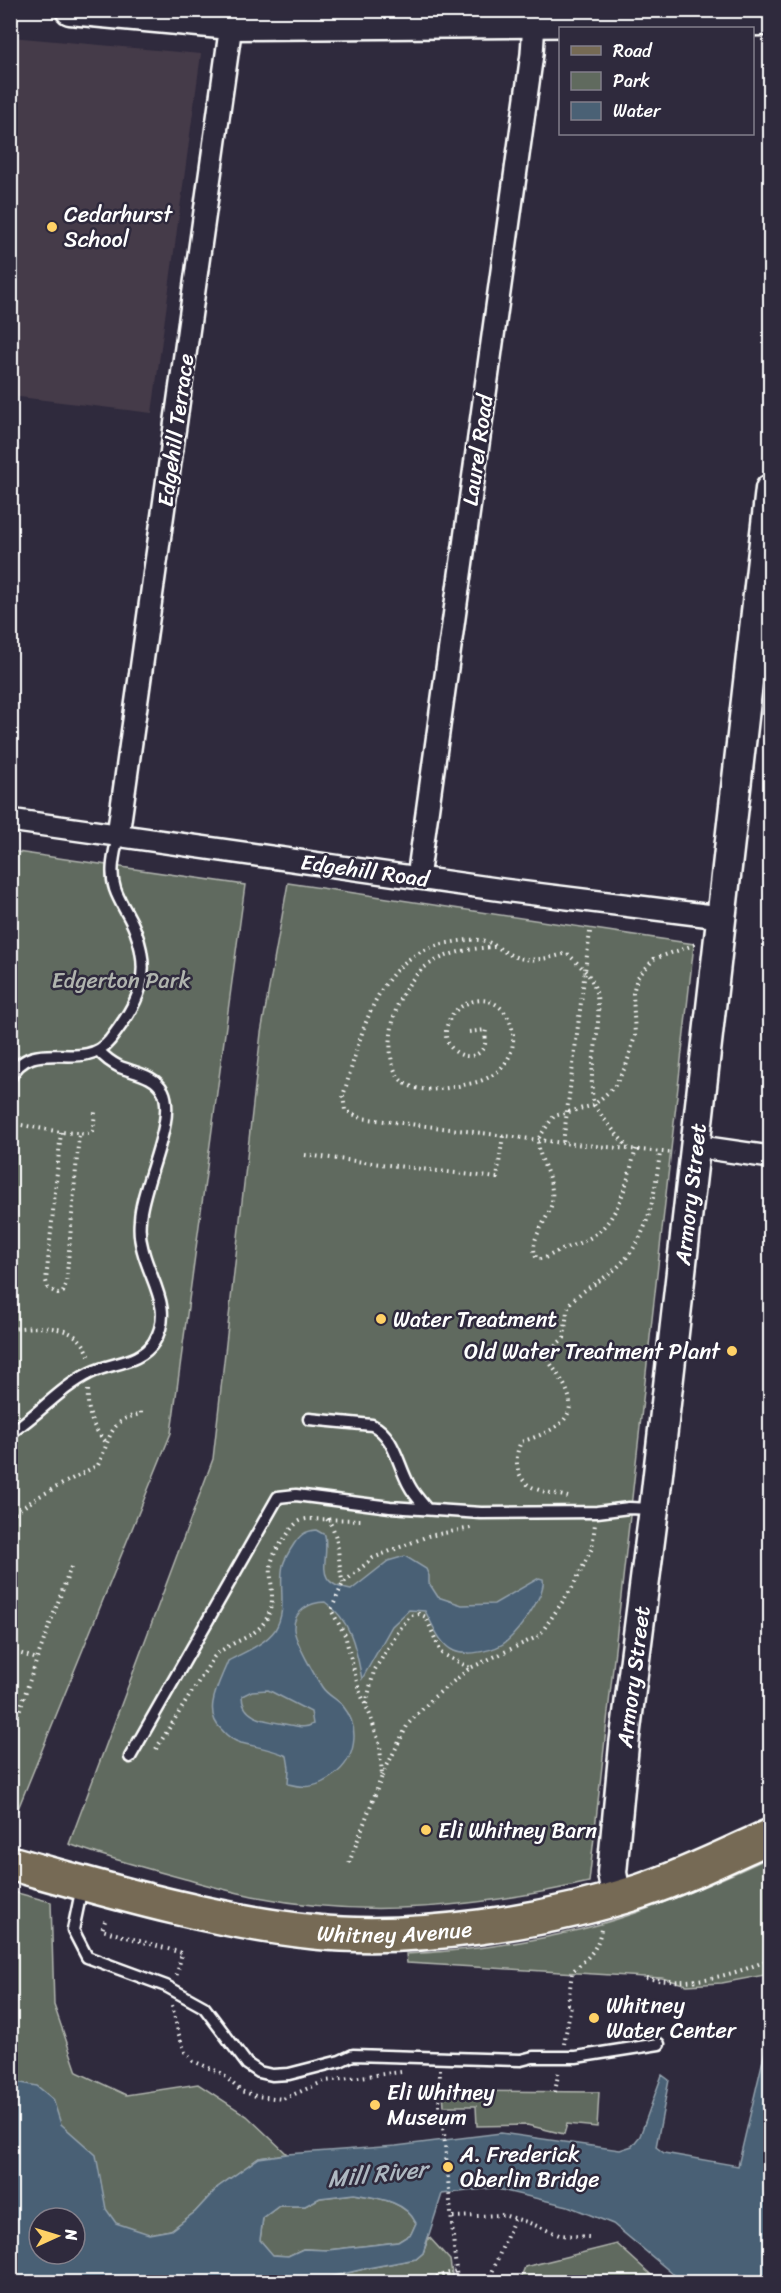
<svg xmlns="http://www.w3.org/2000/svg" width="781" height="2293" font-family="Sriracha,sans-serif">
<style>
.built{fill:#453b49}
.green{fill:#606a5e;stroke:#b0b4ae;stroke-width:1.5;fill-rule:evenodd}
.water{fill:#4a6175;stroke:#92a0ac;stroke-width:1.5;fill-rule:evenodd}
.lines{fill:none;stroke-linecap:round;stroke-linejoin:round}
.lane-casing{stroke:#fff;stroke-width:15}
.street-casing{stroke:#fff;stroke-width:26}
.secondary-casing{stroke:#fff;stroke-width:33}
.primary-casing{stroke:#fff;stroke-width:38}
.path{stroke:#fff;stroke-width:4;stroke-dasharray:1.5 4.5;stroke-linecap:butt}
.lane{stroke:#2f2a3d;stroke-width:10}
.street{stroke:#2f2a3d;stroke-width:21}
.secondary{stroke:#2f2a3d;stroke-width:28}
.primary{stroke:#766a54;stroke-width:33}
.poi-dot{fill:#ffd166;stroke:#2f2a3d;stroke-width:2}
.labels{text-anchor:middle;stroke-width:5;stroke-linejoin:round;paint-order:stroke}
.poi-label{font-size:22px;fill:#fff;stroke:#2f2a3d;text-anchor:start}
.street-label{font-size:22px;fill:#fff;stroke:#2f2a3d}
.park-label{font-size:22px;fill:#b0b4ae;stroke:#2f2a3d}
.water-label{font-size:24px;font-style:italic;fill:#aeb8c1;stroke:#2f2a3d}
</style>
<rect width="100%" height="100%" fill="#2f2a3d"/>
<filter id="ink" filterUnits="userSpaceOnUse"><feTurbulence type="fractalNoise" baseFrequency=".0167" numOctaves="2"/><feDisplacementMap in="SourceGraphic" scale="12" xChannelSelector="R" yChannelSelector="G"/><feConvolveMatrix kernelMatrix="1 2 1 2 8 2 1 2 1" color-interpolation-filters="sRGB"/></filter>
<g filter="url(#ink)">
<!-- built -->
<path class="built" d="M11 37 201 54 152 413 11 396Z"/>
<!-- green -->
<path class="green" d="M10 851 245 885 171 1433 11 1826Z
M288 883 694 944 589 1882C481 1907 367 1919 258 1897 231 1892 204 1884 178 1877 141 1867 104 1857 69 1844L213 1459 261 1033Z
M770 1857V1974L722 1983 687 1985 662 1978 407 1963 406 1954C487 1950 576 1936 652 1907 692 1892 732 1875 770 1857Z
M10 1891 51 1902 54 2005 77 2072 126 2095 198 2084 247 2116 287 2154 259 2158 218 2187 195 2212 171 2230 149 2234 11 2282ZM39 2218H75V2254H39Z
M443 2091 599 2092 597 2127 567 2124 564 2134 527 2125 477 2126 476 2106H444Z
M354 2194C377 2198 405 2200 416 2223L411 2234 398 2242 328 2250 303 2249 288 2256 272 2255 260 2240 263 2218 279 2206H305L320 2198Z
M429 2237 450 2260 453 2282H310L368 2268 416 2259 423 2253Z
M617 2244 659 2282H519L525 2267Z"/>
<!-- water -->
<path class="water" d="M316 1530 325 1535C330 1563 311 1582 351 1590L388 1561 405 1556 426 1569 429 1576V1583L438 1597 462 1605 494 1604 539 1578 543 1579C546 1595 519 1630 507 1641 497 1650 467 1657 454 1651 439 1644 433 1625 425 1611L409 1610 392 1626 362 1679C356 1649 352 1621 325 1602 310 1602 293 1611 294 1629 295 1641 315 1676 322 1687 327 1695 337 1699 343 1706 361 1728 356 1759 334 1775 318 1787 307 1789 288 1784L289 1768 287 1756C272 1749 257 1747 241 1743 234 1741 227 1736 222 1730 201 1712 220 1682 228 1661 244 1652 264 1645 275 1630 288 1609 278 1587 283 1565 285 1558 290 1550 294 1544 300 1535 305 1531 316 1530ZM268 1690 311 1712 313 1724C304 1729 299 1726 290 1725 272 1721 242 1721 242 1696L252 1691Z
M770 2030V2282H680L679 2279 613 2224 568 2206 493 2188 442 2194 423 2253 416 2259 368 2268 310 2282H11V2081L37 2086 53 2099 61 2124 96 2155 106 2209 116 2223 149 2234 171 2230 195 2212 218 2187 259 2158 287 2154 396 2146 501 2133 620 2150 632 2146 640 2136 662 2075 669 2080 656 2147 664 2153 738 2166ZM354 2194C377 2198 405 2200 416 2223L411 2234 398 2242 328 2250 303 2249 288 2256 273 2255 260 2240 263 2218 279 2206H305L320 2198ZM39 2218H75V2254H39Z"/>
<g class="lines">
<!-- lane casing -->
<g class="lane-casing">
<path id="lane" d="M10 1078C32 1033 82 1075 110 1040 138 1003 153 977 135 930 130 916 120 904 115 889 109 871 115 852 118 835
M309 1419 372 1425C394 1435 398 1465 409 1485 413 1493 420 1501 426 1508
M10 1433C38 1415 60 1388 90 1373 112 1362 140 1364 154 1342 174 1310 151 1282 143 1251 140 1241 139 1230 140 1220 141 1186 177 1120 163 1091 155 1075 135 1073 120 1067 112 1063 105 1058 99 1051
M130 1757 278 1497 296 1495 390 1507 481 1513 597 1512 629 1508 652 1509
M82 1887 73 1930 87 1957 166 1986 204 2007 247 2064 259 2072 272 2075 289 2074 340 2061 353 2055 521 2060 533 2057H576L659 2044"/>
</g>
<!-- street casing -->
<g class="street-casing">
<path id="street" d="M10 820 503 890 720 917
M118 835 231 25
M418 878 532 54 534 22
M694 1146 770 1157"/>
</g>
<!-- secondary casing -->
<g class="secondary-casing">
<g id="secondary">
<path d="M70 10 231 25 770 21"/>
<path id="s1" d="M617 1899 612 1873 624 1745 654 1509 770 489"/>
</g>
</g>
<!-- primary casing -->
<g class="primary-casing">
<g id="primary">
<path id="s2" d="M10 1863C111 1891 211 1921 315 1932 414 1942 547 1922 641 1891 686 1876 728 1855 770 1836"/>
</g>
</g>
<!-- path -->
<path class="path" d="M590 932 563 1143 674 1153
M469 1032 486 1030C485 1034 486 1040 485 1044 477 1066 448 1055 446 1036 445 1026 451 1013 459 1008 511 972 545 1071 468 1084 450 1088 423 1094 406 1084 381 1069 391 1015 402 995 408 985 416 973 425 967 445 953 471 948 495 947
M10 1123 61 1132 89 1134 93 1131 95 1112
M61 1132 46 1281 48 1288 58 1294 63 1292 66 1285 79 1134
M563 1143 361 1118 345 1110 343 1096C362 1036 374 956 448 943 460 941 473 938 485 941 495 944 503 952 513 956 531 963 550 958 567 953 574 960 583 968 589 976 612 1011 584 1065 594 1104 597 1112 621 1139 628 1148
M636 1149C628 1177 621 1214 597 1233 587 1241 574 1245 563 1249 554 1252 546 1260 537 1259 526 1240 549 1221 552 1202 555 1177 538 1163 538 1139L554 1116 594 1105 614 1087 626 1066 635 1036 633 993 637 978 654 959 696 944
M305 1155 497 1178 503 1135
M10 1329C40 1326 81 1322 90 1359
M88 1390C87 1412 91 1426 106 1442
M568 1497C557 1494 540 1492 530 1486 515 1477 514 1456 521 1442 554 1431 587 1418 560 1378 555 1369 548 1363 547 1353L564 1338 567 1311 570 1303C583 1289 600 1282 614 1270 650 1240 654 1196 660 1153
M10 1516 38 1497 98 1465C111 1440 107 1420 141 1414V1409
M327 1519C341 1535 337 1563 343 1583
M10 1650 37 1659
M366 1704 374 1671 400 1629 411 1615 419 1614 426 1617 441 1653 470 1668
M10 1738 37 1659 71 1567
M156 1749 214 1657C232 1638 260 1640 270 1611 276 1593 266 1573 274 1555 277 1547 284 1540 289 1532 294 1525 298 1520 307 1519L364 1520
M382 1776 408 1724 434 1697 470 1668 539 1636 574 1585 592 1548 595 1524
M349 1863 382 1776 380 1745 370 1715 359 1690 345 1635 331 1610 343 1583 373 1558 428 1536 471 1528
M105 1921 102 1930 182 1953 176 1978
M646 1978C687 1987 733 1976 770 1959
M172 2005 178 2032 185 2052 193 2061 221 2073 241 2091 256 2096 283 2099 325 2081 401 2072
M564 2044 571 2005 568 2004 572 1972C587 1958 598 1951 601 1929
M440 2069 439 2108 444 2133 457 2282
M555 2092 559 2069
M453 2217 503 2215 527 2222 559 2235 589 2237
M419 2282 456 2271
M488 2282 515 2217"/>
<!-- lane -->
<use href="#lane" class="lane"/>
<!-- street -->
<use href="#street" class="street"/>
<!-- secondary -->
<use href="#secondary" class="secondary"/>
<!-- primary -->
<use href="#primary" class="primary"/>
</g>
</g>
<!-- markers -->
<g class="poi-dot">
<circle cx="52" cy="227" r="6"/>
<circle cx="381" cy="1319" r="6"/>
<circle cx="732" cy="1351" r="6"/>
<circle cx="426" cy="1830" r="6"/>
<circle cx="594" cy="2018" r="6"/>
<circle cx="375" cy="2105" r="6"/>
<circle cx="448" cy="2167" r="6"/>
</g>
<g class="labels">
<!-- poi labels -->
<g class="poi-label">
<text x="64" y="222">Cedarhurst<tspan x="64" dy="25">School</tspan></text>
<text x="393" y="1327">Water Treatment</text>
<text x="720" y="1359" text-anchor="end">Old Water Treatment Plant</text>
<text x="438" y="1838">Eli Whitney Barn</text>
<text x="606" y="2013">Whitney<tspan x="606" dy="25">Water Center</tspan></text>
<text x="387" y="2100">Eli Whitney<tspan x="387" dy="25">Museum</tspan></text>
<text x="460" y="2162">A. Frederick<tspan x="460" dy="25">Oberlin Bridge</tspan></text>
</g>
<!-- street labels -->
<g class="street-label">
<text transform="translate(175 430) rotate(-82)" y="8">Edgehill Terrace</text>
<text transform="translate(477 450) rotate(-82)" y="8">Laurel Road</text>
<text transform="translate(365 870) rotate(8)" y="8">Edgehill Road</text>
<text dy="8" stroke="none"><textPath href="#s1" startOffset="710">Armory Street</textPath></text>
<text dy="8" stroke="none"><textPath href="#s1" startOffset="224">Armory Street</textPath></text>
<text dy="8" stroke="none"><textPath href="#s2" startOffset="393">Whitney Avenue</textPath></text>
</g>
<!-- park labels -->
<g class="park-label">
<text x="121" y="988">Edgerton Park</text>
</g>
<!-- water labels -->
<g class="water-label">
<text transform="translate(377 2174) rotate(-6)" y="8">Mill River</text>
</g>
</g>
<!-- margin -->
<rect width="781" height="2293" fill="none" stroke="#2f2a3d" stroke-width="36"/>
<rect x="18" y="18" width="745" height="2257" fill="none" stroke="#fff" stroke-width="2" filter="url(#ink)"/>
<!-- legend -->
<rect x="559" y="27" width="195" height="108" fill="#2f2a3d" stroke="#827f8b" stroke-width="1.5"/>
<rect x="571" y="46" width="30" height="9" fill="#766a54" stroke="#827f8b" stroke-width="1.5"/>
<text x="613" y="57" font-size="18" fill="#ffffff">Road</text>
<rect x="571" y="72" width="30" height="18" fill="#606a5e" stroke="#827f8b" stroke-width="1.5"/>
<text x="613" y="87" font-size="18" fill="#ffffff">Park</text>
<rect x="571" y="102" width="30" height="18" fill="#4a6175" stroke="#827f8b" stroke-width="1.5"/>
<text x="613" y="117" font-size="18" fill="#ffffff">Water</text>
<!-- north arrow -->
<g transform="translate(57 2236) rotate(86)"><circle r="28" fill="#2f2a3d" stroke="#827f8b" stroke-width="1.5"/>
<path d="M0-4.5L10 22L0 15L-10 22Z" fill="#ffd166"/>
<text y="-9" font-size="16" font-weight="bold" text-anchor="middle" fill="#ffffff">N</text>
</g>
</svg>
